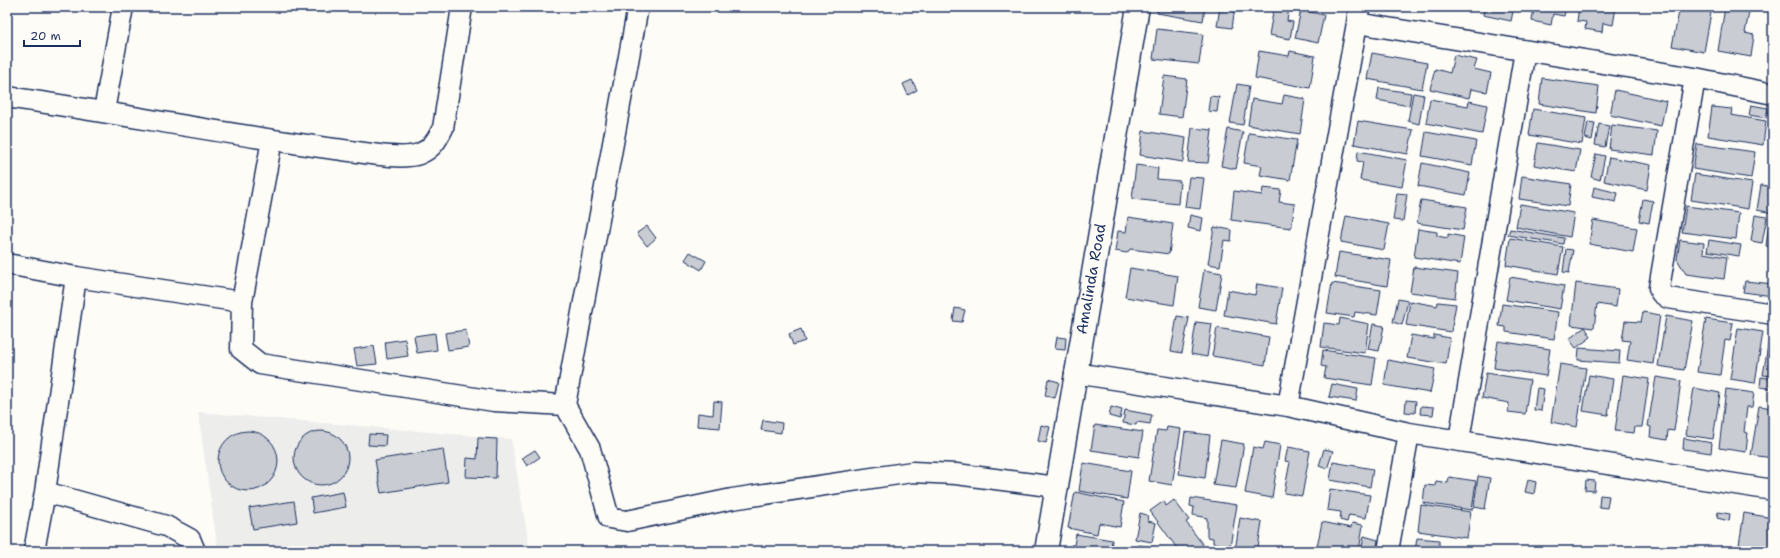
<svg xmlns="http://www.w3.org/2000/svg" width="1780" height="558" font-family="'Shantell Sans',sans-serif">
<style>
.built{fill:#edeeec}
.building{fill:#c9ccd3;stroke:#1b2f5e}
.lines{fill:none;stroke-linecap:round;stroke-linejoin:round}
.street-casing{stroke:#1b2f5e;stroke-width:23}
.secondary-casing{stroke:#1b2f5e;stroke-width:25}
.street{stroke:#fdfcf7;stroke-width:20}
.secondary{stroke:#fdfcf7;stroke-width:22}
.labels{text-anchor:middle;stroke-width:3;stroke-linejoin:round;paint-order:stroke}
.street-label{font-size:15px;fill:#1b2f5e;stroke:#fdfcf7}
</style>
<rect width="100%" height="100%" fill="#fdfcf7"/>
<filter id="ink" filterUnits="userSpaceOnUse"><feTurbulence type="fractalNoise" baseFrequency=".025" numOctaves="2"/><feDisplacementMap in="SourceGraphic" scale="8" xChannelSelector="R" yChannelSelector="G"/><feConvolveMatrix kernelMatrix="1 2 1 2 8 2 1 2 1" color-interpolation-filters="sRGB"/></filter>
<g filter="url(#ink)">
<!-- built -->
<path class="built" d="M198 412 511 439 530 551H218Z"/>
<!-- building -->
<path class="building" d="M1158 7H1205L1203 21 1157 13Z
M1220 7H1235L1232 28 1217 26Z
M1274 7H1289L1287 21 1293 22 1290 39 1269 35Z
M1431 7H1467V11Z
M1484 7H1514L1511 21 1483 15Z
M1534 7H1566L1564 16 1553 14 1551 25 1532 21Z
M1579 7H1616L1613 25 1603 23 1602 32 1585 29 1586 22 1577 21Z
M1680 7H1712L1704 52 1672 46Z
M1725 7H1750L1745 33 1754 35 1751 57 1718 51Z
M1301 10 1324 15 1318 43 1295 38Z
M1157 29 1203 34 1199 64 1153 59Z
M1259 51 1289 56 1290 51 1315 56 1310 88 1255 78Z
M1372 53 1427 63 1422 89 1367 79Z
M1454 55 1477 60 1474 69 1491 73 1487 92 1471 89 1469 98 1430 89 1435 69 1450 73Z
M1164 76 1187 79 1182 117 1159 114Z
M1542 78 1599 86 1596 113 1539 104Z
M912 80 917 90 908 95 903 84Z
M1237 84 1249 86 1243 125 1230 123Z
M1379 88 1411 93 1409 106 1377 100Z
M1615 90 1666 101 1661 126 1610 115Z
M1413 93 1424 95 1419 124 1408 121Z
M1284 95 1305 99 1300 134 1248 125 1252 99 1282 104Z
M1210 96 1219 97 1217 112 1208 111Z
M1430 99 1468 106 1469 101 1487 105 1482 134 1426 123Z
M1751 105 1768 108 1766 118 1749 115Z
M1712 107 1732 109 1731 115 1766 121 1763 145 1708 136Z
M1533 109 1586 118 1582 144 1529 135Z
M1358 121 1413 130 1408 154 1354 144Z
M1588 122 1595 123 1592 140 1585 138Z
M1599 124 1609 126 1605 147 1595 145Z
M1612 125 1657 131 1654 155 1609 149Z
M1192 128 1212 130 1208 163 1188 162Z
M1228 129 1243 132 1236 169 1221 166Z
M1143 131 1186 138 1183 162 1140 155Z
M1426 132 1476 141 1472 165 1422 156Z
M1249 133 1297 140 1290 180 1260 175 1262 166 1244 163Z
M1538 143 1580 150 1576 172 1534 165Z
M1697 144 1755 152 1751 178 1693 169Z
M1358 151 1407 160 1402 187 1360 180 1363 162 1357 161Z
M1596 154 1605 156 1600 180 1591 177Z
M1609 157 1651 165 1647 190 1604 181Z
M1422 163 1470 173 1466 195 1418 186Z
M1136 165 1158 168 1157 179 1180 181 1178 204 1132 199Z
M1695 174 1752 183 1748 209 1691 200Z
M1522 176 1571 184 1568 206 1519 199Z
M1189 177 1204 178 1200 209 1185 207Z
M1761 185 1773 187V213L1757 210Z
M1594 187 1618 193 1616 202 1592 197Z
M1263 188 1281 190 1279 202 1295 204 1291 228 1231 220 1234 191 1262 195Z
M1397 193 1407 194 1403 221 1393 220Z
M1643 199 1653 201 1649 223 1639 221Z
M1421 200 1467 207 1463 230 1417 223Z
M1520 204 1574 213 1570 237 1516 227Z
M1686 206 1739 213 1736 239 1682 232Z
M1190 215 1203 218 1201 231 1188 228Z
M1755 215 1767 217 1762 243 1751 241Z
M1346 216 1389 224 1384 250 1341 242Z
M1128 217 1173 224 1169 254 1130 249 1127 253 1115 251 1118 231 1126 232Z
M1593 220 1637 228 1633 252 1589 244Z
M1769 224H1773V247L1766 246Z
M647 226 656 238 647 246 637 233Z
M1214 227 1232 230 1231 241 1224 240 1220 266 1208 264Z
M1418 229 1437 232V236L1448 238V234L1464 237 1460 264 1414 257Z
M1510 229 1564 238 1563 244 1508 235Z
M1510 238 1563 247 1558 274 1506 265Z
M1680 240 1704 243 1703 253 1727 257 1724 279 1686 274 1677 259Z
M1709 240 1741 245 1739 256 1707 251Z
M1566 249 1573 250 1569 273 1563 272Z
M690 252 706 261 701 270 685 260Z
M1339 252 1391 260 1387 286 1335 277Z
M1414 267 1458 273 1455 298 1410 292Z
M1130 268 1178 276 1174 305 1125 297Z
M1204 270 1222 273 1216 310 1198 307Z
M1510 277 1564 286 1560 309 1506 300Z
M1745 281 1773 284V296L1743 292Z
M1332 283 1381 290 1377 315 1355 312 1354 317 1327 313Z
M1576 283 1618 289 1616 307 1597 304 1594 328 1571 325Z
M1257 284 1282 288 1276 324 1224 315 1228 290 1255 295Z
M1398 299 1408 301 1402 325 1393 322Z
M1410 301 1437 306 1438 302 1456 304 1451 332 1406 325Z
M1502 304 1558 312 1554 339 1506 332V327L1499 326Z
M955 308 965 310 962 322 953 321Z
M1643 312 1660 315 1653 364 1627 360 1630 341 1622 340 1625 321 1641 322Z
M1177 316 1189 318 1182 353 1171 351Z
M1666 316 1693 321 1684 370 1658 366Z
M1340 318 1369 324 1365 353 1321 347 1324 323 1339 325Z
M1706 319 1733 323 1730 341 1725 340 1720 375 1697 372Z
M1196 322 1212 324 1207 357 1191 354Z
M1373 324 1384 326 1379 351 1368 349Z
M1585 327 1591 337 1576 348 1569 339Z
M1217 328 1269 337 1265 365 1212 356Z
M1738 328 1763 332 1755 383 1730 379Z
M801 329 805 341 793 345 789 334Z
M466 330 469 347 448 350 445 333Z
M435 333 437 350 417 353 414 336Z
M1770 333H1773V376L1763 375Z
M1411 335 1434 339V335L1450 338 1446 364 1407 358Z
M1057 337 1066 338 1065 350 1055 349Z
M405 339 408 356 387 359 385 342Z
M1498 341 1550 349 1546 376 1494 368Z
M374 346 377 364 357 366 354 349Z
M1579 348 1620 351 1619 363 1578 360Z
M1323 350 1376 358 1372 385 1324 378 1326 367 1321 366Z
M1388 360 1435 369 1430 393 1384 385Z
M1560 364 1586 368 1577 427 1551 422Z
M1486 373 1530 380 1525 414 1508 412 1509 403 1482 398Z
M1589 375 1613 379 1608 415 1583 411Z
M1623 375 1649 379 1642 427H1635L1634 433 1615 431Z
M1656 377 1681 381 1674 431 1668 430 1667 440 1650 437 1651 427 1648 426Z
M1761 377 1773 379V389L1760 387Z
M1048 379 1059 382 1055 398 1045 396Z
M1332 384 1358 389 1356 401 1329 397Z
M1537 388 1544 389 1541 411 1534 410Z
M1694 388 1720 393 1713 439 1686 435Z
M1726 389 1754 393 1752 407H1747L1744 432 1748 433 1746 452 1719 448Z
M1406 400 1416 401 1415 413 1405 412Z
M714 401 722 402 720 428 697 426 698 413 713 415Z
M1421 406 1434 407 1433 415 1420 414Z
M1759 406 1773 408V458L1751 455Z
M1111 407 1122 410 1120 419 1109 416Z
M1125 410 1152 415 1150 424 1137 422 1136 425 1123 423Z
M763 420 782 423 781 433 761 430Z
M1041 425 1050 427 1046 443 1038 441Z
M1095 425 1143 432 1139 457 1091 450Z
M1167 427 1181 429 1172 485 1149 481 1157 430 1166 431Z
M218 461a30 30 0 1 1 60 0a30 30 0 1 1-60 0Z
M294 458a27 27 0 1 1 54 0a27 27 0 1 1-54 0Z
M1185 432 1210 435 1205 478 1179 474Z
M369 434 386 435 385 446 368 445Z
M478 438 497 439 496 478 466 477 467 458 477 459Z
M1684 438 1712 443 1711 453 1683 449Z
M1221 440 1244 444 1236 488 1213 485Z
M1265 442 1280 445 1272 498 1245 493 1253 447 1263 449Z
M1288 447 1310 451 1302 496 1284 493 1290 462 1285 461Z
M443 449 448 482 381 493 375 460Z
M1324 449 1333 451 1327 469 1319 466Z
M535 450 540 457 527 466 522 458Z
M1333 462 1373 469 1370 487 1330 480Z
M1083 463 1131 471 1127 499 1079 491Z
M1478 476 1490 478 1485 509 1474 507Z
M1449 477 1476 481 1472 510 1423 503 1425 485 1435 486 1436 481 1448 483Z
M1528 480 1536 482 1534 494 1525 492Z
M1586 480 1595 481 1594 491 1585 490Z
M1330 489 1370 495 1366 518 1349 515 1347 522 1340 520 1341 512 1327 510Z
M343 492 346 507 313 513 311 498Z
M1075 492 1124 502 1120 527 1099 523 1097 534 1068 528Z
M1600 495 1609 496 1607 508 1599 507Z
M1191 498 1237 505 1230 546 1213 543V538L1207 537V518L1193 515 1194 507 1190 506Z
M1174 500 1189 520 1186 522 1203 545 1194 551H1179L1150 511 1164 501 1166 506Z
M294 501 297 522 253 529 249 508Z
M1421 505 1471 512 1467 538 1418 531Z
M1718 512 1730 514 1729 521 1717 518Z
M1140 513 1147 515 1148 521 1156 523 1152 542 1135 539Z
M1744 513 1773 518V551L1739 545Z
M1240 518 1262 522 1258 547 1264 548V551H1235Z
M1322 522 1351 528 1352 523 1363 525 1359 551H1339L1317 547Z
M1076 534 1112 540 1111 551H1070L1071 545H1074Z
M1364 536 1378 540 1376 551H1361Z
M1417 538 1439 540V546L1460 549V551H1415Z
M1138 545 1162 548 1161 551H1137Z"/>
<g class="lines">
<!-- street casing -->
<g class="street-casing">
<path id="street" d="M1359 7 1357 23 1695 78 1773 94
M1695 78 1659 288 1661 293 1668 298 1773 314
M7 97C117 113 225 134 335 149 356 151 400 161 419 154 432 149 437 140 443 128L462 7
M104 111 123 7
M272 140 242 302 241 349 260 364 494 401 565 405 590 449 609 518 627 521 732 499 912 472 956 474 1057 487
M7 264 76 277 242 302
M1075 373 1288 406 1409 433 1773 490
M565 405 638 7
M1288 406 1357 23
M1459 440 1525 51
M45 492 166 526 190 539 195 551
M34 551 45 492 76 277
M1388 551 1409 433"/>
</g>
<!-- secondary casing -->
<g class="secondary-casing">
<path id="secondary" d="M1046 551 1138 7"/>
</g>
<!-- street -->
<use href="#street" class="street"/>
<!-- secondary -->
<use href="#secondary" class="secondary"/>
</g>
</g>
<g class="labels">
<!-- street labels -->
<g class="street-label">
<text transform="translate(1091 279) rotate(-80)" y="5">Amalinda Road</text>
</g>
</g>
<!-- margin -->
<rect width="1780" height="558" fill="none" stroke="#fdfcf7" stroke-width="24"/>
<rect x="12" y="12" width="1756" height="534" fill="none" stroke="#1b2f5e" stroke-width="1.5" filter="url(#ink)"/>
<!-- scale -->
<path d="M24 40v6h56v-6" fill="none" stroke="#1b2f5e" stroke-width="2"/>
<text x="30" y="40" font-size="12" fill="#1b2f5e" stroke="#fdfcf7" stroke-width="3" paint-order="stroke">20 m</text>
</svg>
